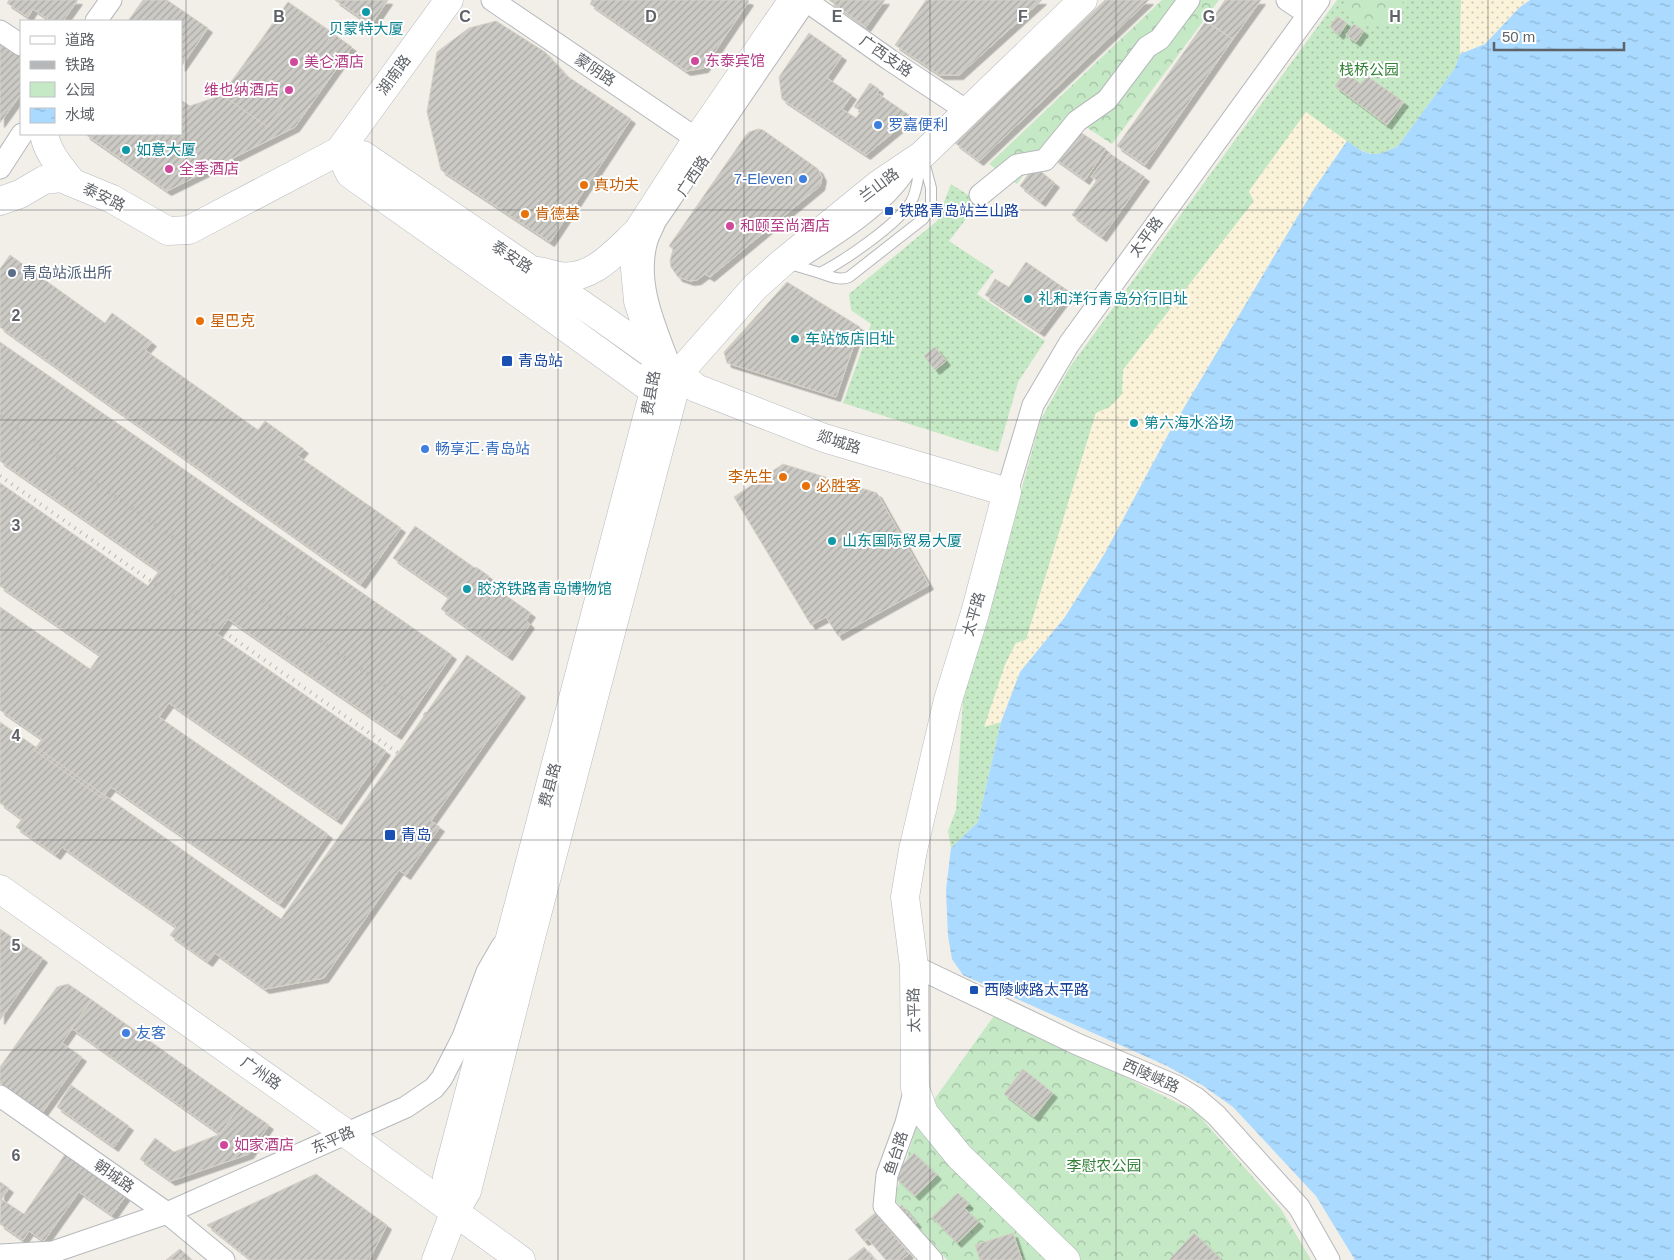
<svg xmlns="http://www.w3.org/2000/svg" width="1674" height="1260" font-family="Helvetica,'Noto Sans SC',sans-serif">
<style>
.green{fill:url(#green-dots)}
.forest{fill:url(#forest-crowns)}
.sand{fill:url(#sand-dots)}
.water{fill:url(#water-ripples)}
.building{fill:url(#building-hatch);stroke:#d6d1c6;filter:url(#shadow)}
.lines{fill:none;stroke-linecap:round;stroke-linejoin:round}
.lane-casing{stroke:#b5b8bc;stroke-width:12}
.street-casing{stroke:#b5b8bc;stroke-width:23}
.secondary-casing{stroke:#b6babf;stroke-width:29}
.lane{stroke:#fff;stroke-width:10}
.street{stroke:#fff;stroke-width:21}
.secondary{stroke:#fff;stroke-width:28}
.rail{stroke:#b6b7b8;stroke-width:4;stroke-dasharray:1 6;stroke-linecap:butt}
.grid{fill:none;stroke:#5f6368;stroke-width:1;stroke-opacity:0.55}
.culture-dot{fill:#0f9aa8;stroke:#fff;stroke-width:2}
.hotel-dot{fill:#d1479c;stroke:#fff;stroke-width:2}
.shop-dot{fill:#3f7fe0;stroke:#fff;stroke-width:2}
.food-dot{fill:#e8710a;stroke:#fff;stroke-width:2}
.transit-dot{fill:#1a4fb4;stroke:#fff;stroke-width:2}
.service-dot{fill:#5c6f8a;stroke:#fff;stroke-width:2}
.labels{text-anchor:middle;stroke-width:4;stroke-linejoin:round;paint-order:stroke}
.culture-label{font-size:15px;fill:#0d838f;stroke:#fff;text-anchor:start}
.street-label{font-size:15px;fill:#5f6368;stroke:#fff}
.hotel-label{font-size:15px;fill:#b23c85;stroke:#fff;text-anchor:start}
.park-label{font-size:15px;fill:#348238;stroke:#fff}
.shop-label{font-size:15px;fill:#366cbe;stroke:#fff;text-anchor:start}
.food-label{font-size:15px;fill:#c56008;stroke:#fff;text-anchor:start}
.transit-label{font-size:15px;fill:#164399;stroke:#fff;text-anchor:start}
.service-label{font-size:15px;fill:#4e5e75;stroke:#fff;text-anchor:start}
.grid-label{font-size:16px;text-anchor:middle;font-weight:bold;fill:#5f6368;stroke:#fff;stroke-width:4;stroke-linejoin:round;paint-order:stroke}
</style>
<defs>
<pattern id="green-dots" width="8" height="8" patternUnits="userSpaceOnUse" patternTransform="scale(1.25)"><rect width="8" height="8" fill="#c5e8c5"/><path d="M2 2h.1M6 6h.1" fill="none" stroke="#a3c0a4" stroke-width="1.8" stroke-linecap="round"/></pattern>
<pattern id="forest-crowns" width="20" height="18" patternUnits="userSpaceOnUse" patternTransform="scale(1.25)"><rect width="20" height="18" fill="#c5e8c5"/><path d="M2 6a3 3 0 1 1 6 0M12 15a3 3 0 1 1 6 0" fill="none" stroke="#a3c0a4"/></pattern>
<pattern id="sand-dots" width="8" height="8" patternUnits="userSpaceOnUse" patternTransform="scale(1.25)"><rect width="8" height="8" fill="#fbf3d9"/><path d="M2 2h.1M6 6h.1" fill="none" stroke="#cec8b4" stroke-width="1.8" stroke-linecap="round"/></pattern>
<pattern id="water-ripples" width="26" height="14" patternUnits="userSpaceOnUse" patternTransform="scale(1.25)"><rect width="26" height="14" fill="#aadaff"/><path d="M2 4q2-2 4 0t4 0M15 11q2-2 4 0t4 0" fill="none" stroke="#8eb4d2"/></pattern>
<pattern id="building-hatch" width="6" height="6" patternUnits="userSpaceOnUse" patternTransform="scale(1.25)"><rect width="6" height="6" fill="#cccac5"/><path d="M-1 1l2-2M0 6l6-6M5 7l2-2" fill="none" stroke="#a9a8a4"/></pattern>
<filter id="shadow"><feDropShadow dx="4.5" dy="4.5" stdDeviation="0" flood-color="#0004"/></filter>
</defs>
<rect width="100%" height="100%" fill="#f1efe8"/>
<!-- green -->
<path class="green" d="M1337 0H1461L1460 54 1455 68 1398 146C1391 149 1384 154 1376 154 1360 156 1321 123 1306 112L1249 191 1254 201 1123 370V394L1110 407 1096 413 1026 640 1016 643 1005 665 985 726 1001 722 978 822 951 848 948 831 956 810 964 684 994 588 1041 419 1070 367Z
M951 184 979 202 949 241 994 271 977 294 1045 341 1018 382 998 452 843 403 871 324 851 310 849 294 937 221Z"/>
<!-- forest -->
<path class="forest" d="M1162 0H1219L1112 144 1077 121 1033 162 1017 184 989 164Z
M1349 0H1402L1403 3 1395 24 1365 26 1342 10Z
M996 1013 1196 1112 1281 1209 1311 1260H947L894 1199 918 1122Z"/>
<!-- sand -->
<path class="sand" d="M1461 0H1530L1520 7 1485 44 1460 54Z
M1306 112 1347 141 1314 189 1169 433 1105 553 1065 617 1020 672 1001 722 984 727 1005 665 1016 643 1026 640 1096 413 1110 407 1122 394 1123 370 1254 201 1249 192Z"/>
<!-- water -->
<path class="water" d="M1530 0H1674V1260H1355L1316 1196 1233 1107 1202 1085 1165 1065 963 975 952 959 948 936 946 890 951 848 978 822 1001 722 1020 672 1065 617 1105 553 1169 433 1314 189 1347 141C1369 157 1374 158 1398 146L1455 68 1460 54 1485 44 1520 7Z"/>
<!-- building -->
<path class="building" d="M9 0H78L63 21H51L33 9 28 17 7 3Z
M143 0H167L208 28 181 67V21H128Z
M335 0H388L371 25Z
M335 0H388L371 25Z
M592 0H747L749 1 704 68 686 71 590 4Z
M829 0H885L866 27Z
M926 0H1042L959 75H940L895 45Z
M1105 0H1149L979 161 955 143Z
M1225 0H1261L1233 39 1209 24Z
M288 2 352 47 295 127 167 191 85 134H181V100L190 106 222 95Z
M288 2 333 33 268 127 222 95Z
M1337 16 1347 23 1339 35 1330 27Z
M496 21 545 52 567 76 631 119 550 242 441 170 427 112 437 52 469 28Z
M1206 21 1233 39 1145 165 1117 146Z
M1354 24 1364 31 1356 42 1346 35Z
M809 33 842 56 827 78 852 95 842 109 856 118 861 111 854 107 870 83 879 89 877 93 912 117 866 155 782 99 779 77Z
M0 40 21 56V94L0 123Z
M1345 72 1361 84 1367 76 1404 102 1387 125 1335 86Z
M1074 128 1106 149 1085 180 1054 158Z
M758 129 763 130 818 169 822 177 820 186 710 277 705 274 697 280 690 281 678 277 671 267 670 261 673 249 669 246 746 135 749 132Z
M85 134H154L131 166Z
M1109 153 1145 177 1102 237 1072 215 1097 180 1091 177Z
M1034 166 1055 183 1041 202 1020 186Z
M10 255 105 323 112 313 152 342 145 350 258 430 265 421 304 449 298 456 401 528 361 584 0 327V269Z
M1026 262 1070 292 1040 332 985 295 995 279 1009 287Z
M787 282 860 327 836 397 727 363 724 352Z
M0 342 452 655 397 735 228 619 217 634 386 751 337 820 169 703 159 717 328 834 280 904 111 787 102 798 34 750 42 739 0 710V607L90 669 100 655 0 586V483L148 586 159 571 0 461Z
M935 347 946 361 935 370 924 356Z
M783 464 877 493 929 585 838 636 826 617 811 625 734 497Z
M415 526 475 568 476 567 489 576 485 581 531 613 526 620 530 624 508 656 441 609 449 597 393 558Z
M467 655 521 693 431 821 440 827 406 875 399 870 324 978 265 989 215 953 208 962 170 935 176 927 122 889 62 847 56 855 16 827 22 819 0 803V722L281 919Z
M0 929 43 958 0 1020Z
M68 984 92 1000 62 1043 82 1057 42 1113 0 1083V1067L57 987Z
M92 1000 240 1105 220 1134 71 1028Z
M1023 1069 1053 1093 1034 1117 1004 1094Z
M71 1085 129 1126 114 1147 57 1107Z
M240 1105 269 1125 249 1154 171 1181 140 1159 155 1138 174 1152 220 1134Z
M66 1153 127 1194 112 1215 79 1192 44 1241 29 1231 23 1240 0 1224 1 1199 24 1214Z
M914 1153 937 1175 915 1196 893 1175Z
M316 1174 387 1225 369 1260H251L207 1225Z
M0 1182 9 1188 0 1201Z
M958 1193 969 1204 964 1208 979 1222 957 1243 932 1217Z
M902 1205 917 1223 910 1230 894 1212Z
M875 1213 909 1254 901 1260H886L868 1239 864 1241 855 1230Z
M1013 1233 1022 1260H980L975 1245Z
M1194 1233 1221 1259 1219 1260H1169Z
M864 1247 875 1260H848Z
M180 1249 192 1260H166Z
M178 1252 184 1260H168Z"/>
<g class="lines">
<!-- lane casing -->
<g class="lane-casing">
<path id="lane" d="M787 263 820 273C844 261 898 224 911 202 918 190 918 174 921 161
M801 263C837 240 886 210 909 174
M820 273C830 276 839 281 849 277L923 219 931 208V188L923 158
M674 361C660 324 641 283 652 243 654 236 658 230 660 224L811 3"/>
</g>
<!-- street casing -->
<g class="street-casing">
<path id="street" d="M492 0 697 139
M805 0 890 60 967 111
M1287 0 1308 14
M96 21 111 0
M0 31 21 45
M0 168 22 134
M980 195 1017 165 1045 160 1077 121 1107 100 1147 47 1160 39 1189 0
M1007 492 1033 405 1069 344 1319 0
M914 966 1077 1044 1176 1086 1196 1098 1216 1115 1299 1207 1329 1260
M915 1088 906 1123 887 1175 884 1206 932 1260
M0 1096 167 1213 224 1260
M0 1255 53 1252 167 1213 406 1107 434 1088 442 1078 463 1037 487 972 502 946"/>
</g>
<!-- secondary casing -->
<g class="secondary-casing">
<path id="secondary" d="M44 134C47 152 60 167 72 182
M339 151 350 174 507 285 654 391
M339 151 449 0
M0 201 20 194 44 180 61 178 112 199 168 231 189 230 339 151 363 155 603 319 679 373 696 388 824 438 1007 492 975 613 948 700 913 850 905 897 914 966 915 1088 924 1113 959 1156 1066 1260
M537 271C545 272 553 275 560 276 592 281 616 251 637 232
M665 383 679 373 755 287 783 262 879 184 922 155 1083 0
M0 889 347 1134 521 1260
M454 1213 447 1177 654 391 656 357 638 301 633 247 637 232 697 139 793 0
M436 1260 454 1213 467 1191 530 941 679 373"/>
</g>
<!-- lane -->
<use href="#lane" class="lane"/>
<!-- street -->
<use href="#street" class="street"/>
<!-- secondary -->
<use href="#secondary" class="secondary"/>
<!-- rail -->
<path class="rail" d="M0 416 425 714
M0 476 398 753"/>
</g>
<!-- grid -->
<path class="grid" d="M186 0V1260M372 0V1260M558 0V1260M744 0V1260M930 0V1260M1116 0V1260M1302 0V1260M1488 0V1260M0 210H1674M0 420H1674M0 630H1674M0 840H1674M0 1050H1674"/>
<!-- markers -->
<g class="culture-dot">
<circle cx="366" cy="12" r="5"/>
<circle cx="126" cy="150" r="5"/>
<circle cx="1028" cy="299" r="5"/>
<circle cx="795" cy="339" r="5"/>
<circle cx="1134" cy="423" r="5"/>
<circle cx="832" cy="541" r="5"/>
<circle cx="467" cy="589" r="5"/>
</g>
<g class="hotel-dot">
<circle cx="695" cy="61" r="5"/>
<circle cx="294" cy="62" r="5"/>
<circle cx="289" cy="90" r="5"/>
<circle cx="169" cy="169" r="5"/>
<circle cx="730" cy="226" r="5"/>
<circle cx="224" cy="1145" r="5"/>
</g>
<g class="shop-dot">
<circle cx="878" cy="125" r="5"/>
<circle cx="803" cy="179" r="5"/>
<circle cx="425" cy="449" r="5"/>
<circle cx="126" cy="1033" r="5"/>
</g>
<g class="food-dot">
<circle cx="584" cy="185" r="5"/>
<circle cx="525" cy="214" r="5"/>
<circle cx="200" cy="321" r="5"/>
<circle cx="783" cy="477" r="5"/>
<circle cx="806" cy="486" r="5"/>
</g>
<g class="transit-dot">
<rect x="884" y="206" width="10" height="10" rx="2.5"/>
<rect x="501" y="355" width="12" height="12" rx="2.5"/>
<rect x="384" y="829" width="12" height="12" rx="2.5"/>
<rect x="969" y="985" width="10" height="10" rx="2.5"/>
</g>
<circle class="service-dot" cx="12" cy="273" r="5"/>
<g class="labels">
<!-- culture labels -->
<g class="culture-label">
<text x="366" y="34" text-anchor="middle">贝蒙特大厦</text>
<text x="136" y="155">如意大厦</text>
<text x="1038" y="304">礼和洋行青岛分行旧址</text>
<text x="805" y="344">车站饭店旧址</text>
<text x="1144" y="428">第六海水浴场</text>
<text x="842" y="546">山东国际贸易大厦</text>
<text x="477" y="594">胶济铁路青岛博物馆</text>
</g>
<!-- street labels -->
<g class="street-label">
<text transform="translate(886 56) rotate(35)" y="5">广西支路</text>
<text transform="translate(595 70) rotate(34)" y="5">蒙阴路</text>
<text transform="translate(394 75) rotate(-54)" y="5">湖南路</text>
<text transform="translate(693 176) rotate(-56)" y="5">广西路</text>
<text transform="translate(879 185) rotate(-37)" y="5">兰山路</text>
<text transform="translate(104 197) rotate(26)" y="5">泰安路</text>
<text transform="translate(1146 237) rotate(-54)" y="5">太平路</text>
<text transform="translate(512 257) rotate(34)" y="5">泰安路</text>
<text transform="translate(651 393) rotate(-80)" y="5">费县路</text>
<text transform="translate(839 442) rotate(18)" y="5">郯城路</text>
<text transform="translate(974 614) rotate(-74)" y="5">太平路</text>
<text transform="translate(550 785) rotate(-75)" y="5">费县路</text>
<text transform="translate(914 1010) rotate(-91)" y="5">太平路</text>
<text transform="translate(261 1073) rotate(35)" y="5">广州路</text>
<text transform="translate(1151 1076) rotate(24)" y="5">西陵峡路</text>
<text transform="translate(333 1140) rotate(-24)" y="5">东平路</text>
<text transform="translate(896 1153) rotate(-72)" y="5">鱼台路</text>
<text transform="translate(114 1176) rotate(35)" y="5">朝城路</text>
</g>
<!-- hotel labels -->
<g class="hotel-label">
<text x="705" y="66">东泰宾馆</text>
<text x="304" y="67">美仑酒店</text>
<text x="279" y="95" text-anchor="end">维也纳酒店</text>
<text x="179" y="174">全季酒店</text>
<text x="740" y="231">和颐至尚酒店</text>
<text x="234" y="1150">如家酒店</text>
</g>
<!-- park labels -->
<g class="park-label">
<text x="1369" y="75">栈桥公园</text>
<text x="1104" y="1171">李慰农公园</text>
</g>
<!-- shop labels -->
<g class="shop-label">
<text x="888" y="130">罗嘉便利</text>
<text x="793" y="184" text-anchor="end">7-Eleven</text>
<text x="435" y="454">畅享汇·青岛站</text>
<text x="136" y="1038">友客</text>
</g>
<!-- food labels -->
<g class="food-label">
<text x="594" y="190">真功夫</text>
<text x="535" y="219">肯德基</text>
<text x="210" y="326">星巴克</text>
<text x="773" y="482" text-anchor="end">李先生</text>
<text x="816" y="491">必胜客</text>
</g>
<!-- transit labels -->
<g class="transit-label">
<text x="899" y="216">铁路青岛站兰山路</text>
<text x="518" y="366">青岛站</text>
<text x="401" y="840">青岛</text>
<text x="984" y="995">西陵峡路太平路</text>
</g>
<!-- service labels -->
<g class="service-label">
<text x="22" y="278">青岛站派出所</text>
</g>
</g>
<g class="grid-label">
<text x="279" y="22">B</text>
<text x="465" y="22">C</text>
<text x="651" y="22">D</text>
<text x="837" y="22">E</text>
<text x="1023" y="22">F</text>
<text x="1209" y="22">G</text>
<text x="1395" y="22">H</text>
<text x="16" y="321">2</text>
<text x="16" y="531">3</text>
<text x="16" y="741">4</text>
<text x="16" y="951">5</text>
<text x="16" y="1161">6</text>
</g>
<!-- legend -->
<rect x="20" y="20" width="162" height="115" fill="#ffffff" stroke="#bfc1c3"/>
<rect x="30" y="36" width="25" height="8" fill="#ffffff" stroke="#bfc1c3"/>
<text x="65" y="45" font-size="15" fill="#5f6368">道路</text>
<rect x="30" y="61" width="25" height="8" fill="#b6b7b8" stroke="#bfc1c3"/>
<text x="65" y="70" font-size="15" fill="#5f6368">铁路</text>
<rect x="30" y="82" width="25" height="15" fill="#c5e8c5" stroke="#bfc1c3"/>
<text x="65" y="95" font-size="15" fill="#5f6368">公园</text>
<rect x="30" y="108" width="25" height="15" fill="url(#water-ripples)" stroke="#bfc1c3"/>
<text x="65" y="120" font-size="15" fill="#5f6368">水域</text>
<!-- scale -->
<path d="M1494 42v8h130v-8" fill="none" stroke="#5f6368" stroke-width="2.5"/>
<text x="1502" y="42" font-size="15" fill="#5f6368" stroke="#ffffff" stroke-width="4" paint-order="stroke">50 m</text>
</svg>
